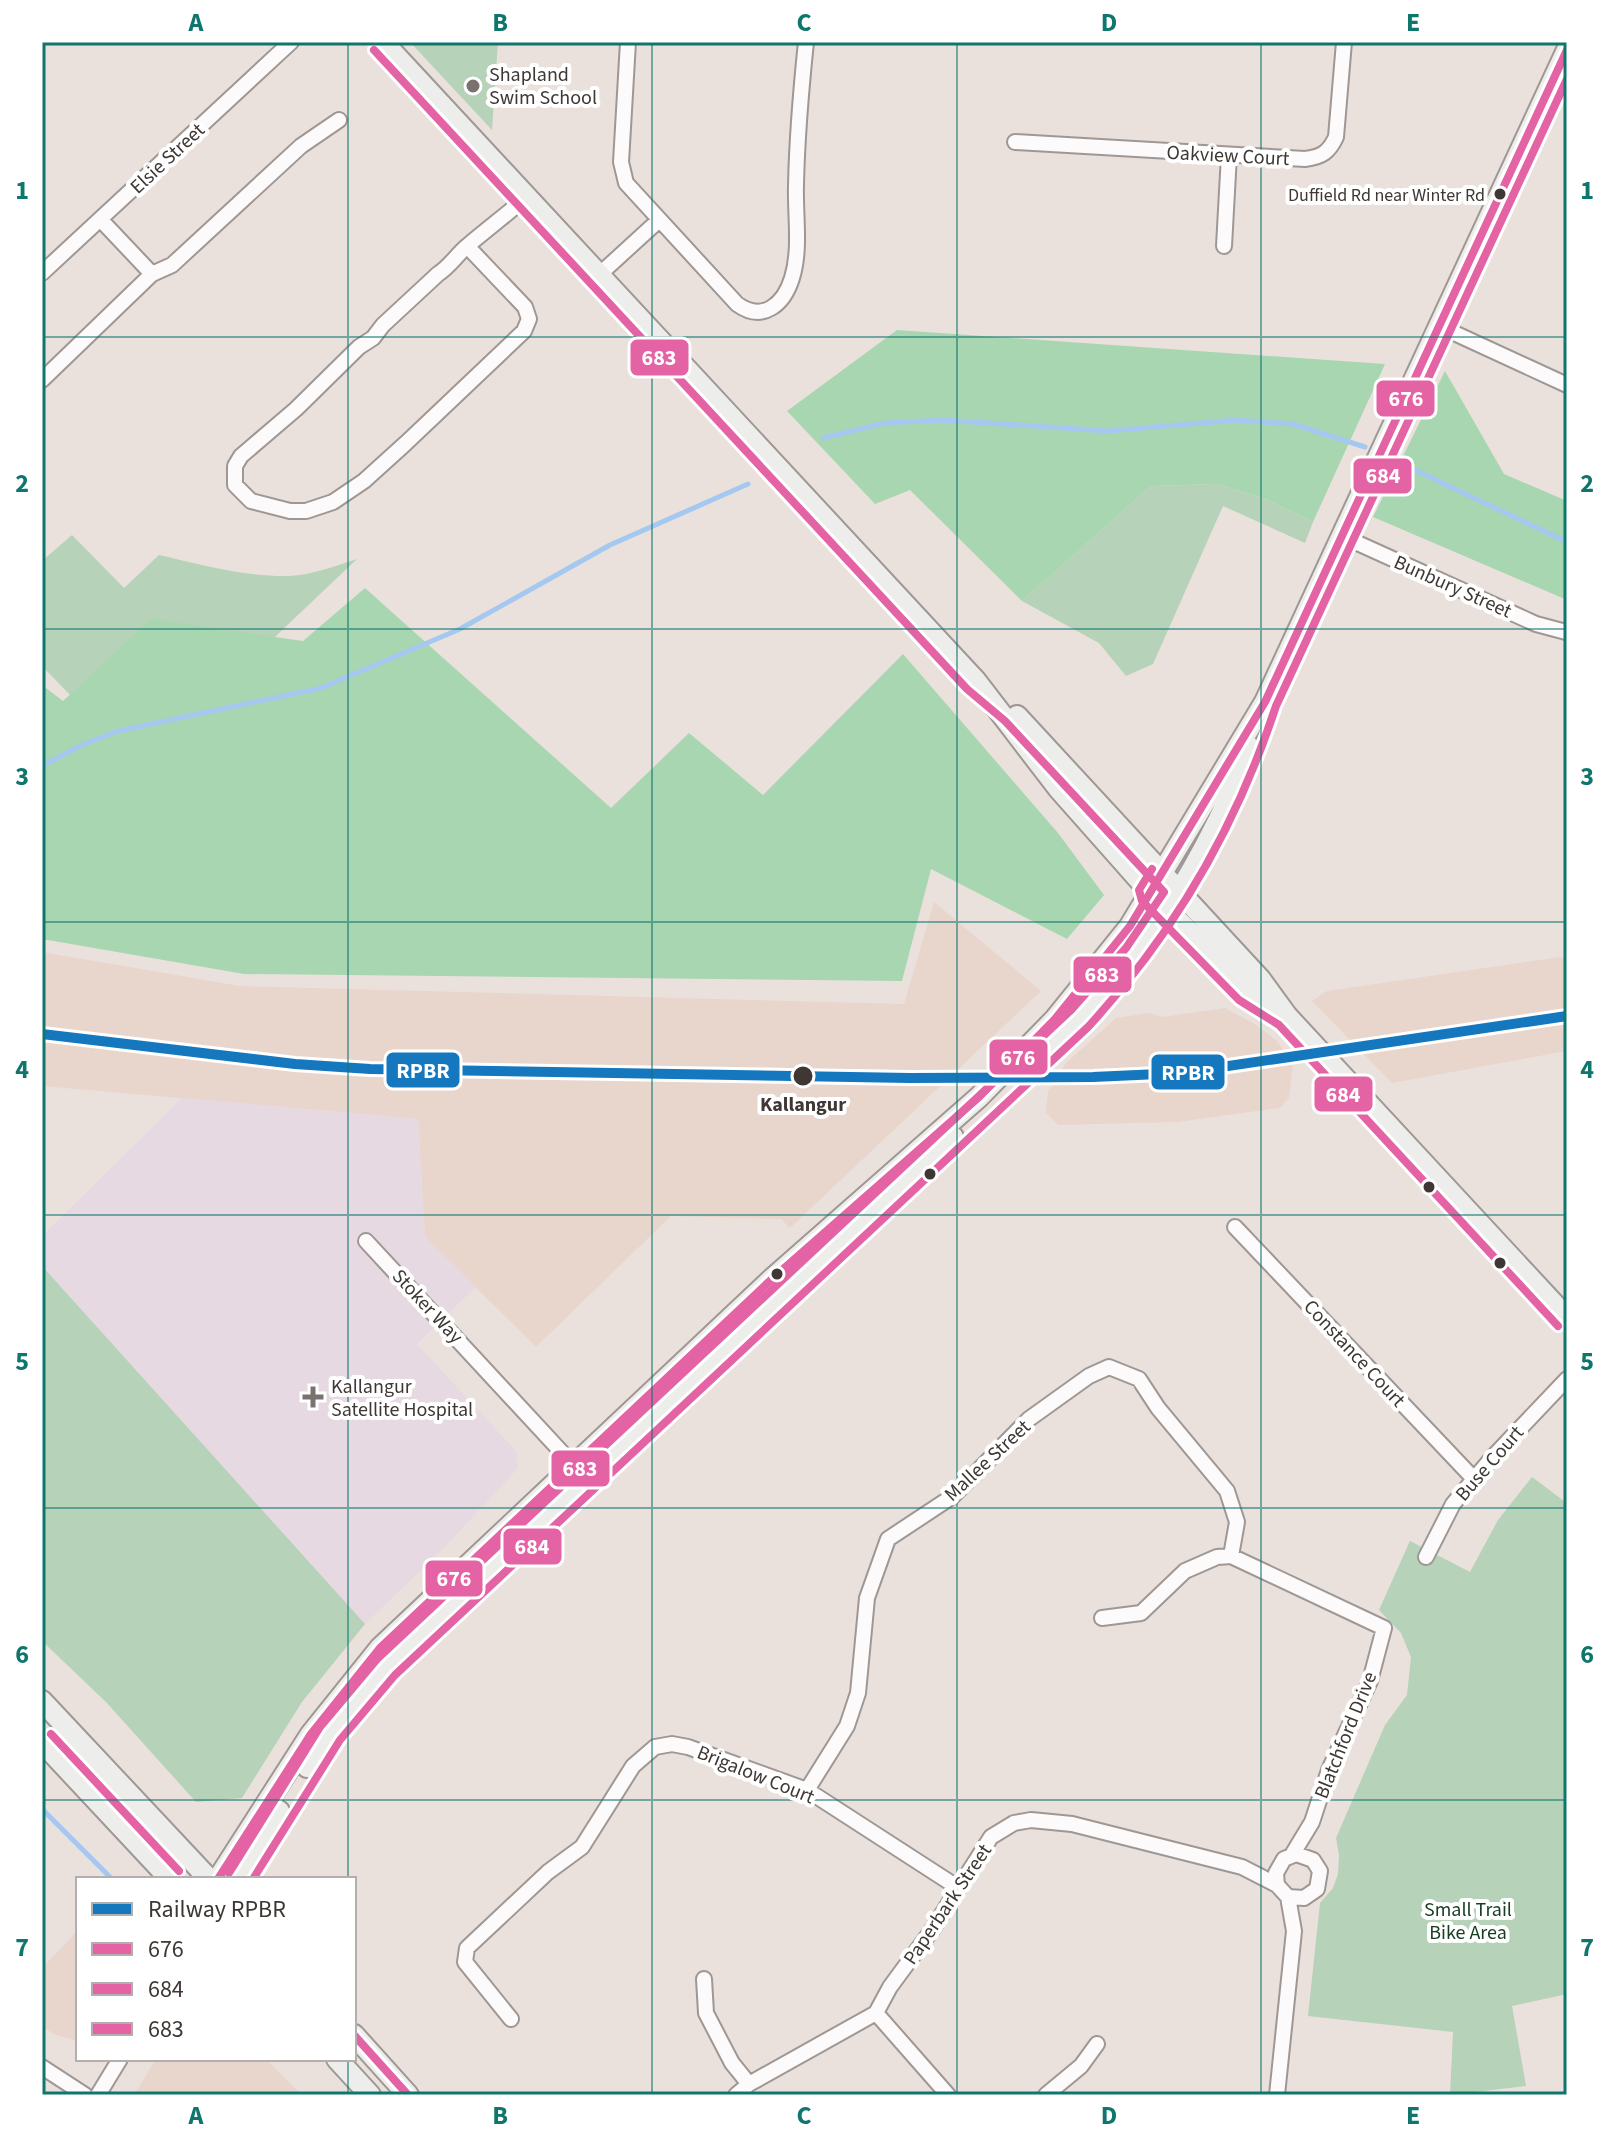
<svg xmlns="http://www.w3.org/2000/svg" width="1609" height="2137" font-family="'Source Sans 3',sans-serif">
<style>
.built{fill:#e8d6cd}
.medical{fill:#e7d9e1}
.green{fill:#b6d2b8}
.forest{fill:#a8d6b0}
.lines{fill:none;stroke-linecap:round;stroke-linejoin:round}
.stream{stroke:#a4c8f0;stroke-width:5}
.street-casing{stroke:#9e9794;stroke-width:18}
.secondary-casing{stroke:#9e9794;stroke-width:24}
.street{stroke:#fcfafa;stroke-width:14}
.secondary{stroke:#edeeeb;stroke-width:20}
.bus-1-casing{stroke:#fff;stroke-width:14}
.bus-2-casing{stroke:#fff;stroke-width:14}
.bus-3-casing{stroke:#fff;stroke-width:14}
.bus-1{stroke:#e463a4;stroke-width:8}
.bus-2{stroke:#e463a4;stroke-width:8}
.bus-3{stroke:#e463a4;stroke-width:8}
.rail-1-casing{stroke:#fff;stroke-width:16}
.rail-1{stroke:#1578be;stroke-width:10}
.grid{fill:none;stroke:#0f766e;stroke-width:2;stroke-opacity:0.55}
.poi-dot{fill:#7a726f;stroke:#fff;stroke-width:3}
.bus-dot{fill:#3e3734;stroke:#fff;stroke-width:3}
.labels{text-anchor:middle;stroke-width:8;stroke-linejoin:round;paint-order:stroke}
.bus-label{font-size:18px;fill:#3e3734;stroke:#fff;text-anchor:end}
.poi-label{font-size:20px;fill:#3e3734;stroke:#fff;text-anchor:start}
.street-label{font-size:20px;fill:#3e3734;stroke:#fff}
.stop-label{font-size:20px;font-weight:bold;fill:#3e3734;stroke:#fff}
.park-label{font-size:20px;fill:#163c22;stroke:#fff}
.line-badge{stroke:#fff;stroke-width:3}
.badge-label{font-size:22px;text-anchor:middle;font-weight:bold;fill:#fff}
.neatline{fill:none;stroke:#0f766e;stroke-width:3}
.grid-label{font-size:26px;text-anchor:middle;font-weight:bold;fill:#0f766e}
</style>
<rect width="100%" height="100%" fill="#eae1dd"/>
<!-- built -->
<path class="built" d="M934 902 1041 991 790 1228 781 1219 671 1216 536 1347 425 1237 418 1119 42 1086V952L240 986 904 1004Z
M1567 956V1051L1392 1083 1312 1001 1327 991Z
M1225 1008 1255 1024 1277 1041 1293 1065 1289 1098 1280 1108 1177 1122 1058 1125 1046 1113 1048 1092 1066 1063 1116 1018 1148 1013 1162 1017Z
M78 1930V2039L74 2040 56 2035 42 2027V1968Z
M156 2059H266L302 2095H134Z"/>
<!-- medical -->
<path class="medical" d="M182 1098 418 1119 425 1237 476 1287 417 1344 516 1451 518 1468 443 1549 365 1624 42 1266V1236Z"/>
<!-- green -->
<path class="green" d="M410 42H498L492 130Z
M1217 484 1266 499 1313 522 1305 543 1223 506 1153 664 1126 676 1099 643 1022 601 1151 486Z
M72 535 124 588 159 555C202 565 245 577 289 576 312 575 335 566 357 559L139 766 42 666V561Z
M42 1266 365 1624 302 1702 242 1798 196 1802 106 1702 42 1641Z
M1532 1477 1564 1501 1567 1499V1994L1512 2006 1526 2086 1450 2095 1453 2032 1308 2016 1320 1903 1333 1888 1338 1874 1339 1855 1336 1838 1385 1725 1407 1695 1411 1657 1401 1633 1379 1610 1410 1541 1470 1572 1498 1520Z"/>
<!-- forest -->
<path class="forest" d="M897 330 1385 364 1313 522 1266 499 1217 484 1151 486 1022 601 910 490 875 504 787 411Z
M1445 371 1504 474 1567 501V600L1373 517Z
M365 588 611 808 689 733 763 795 903 654 1058 833 1104 895 1067 939 931 869 902 981 244 974 42 939V685L63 701 151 619 303 641Z"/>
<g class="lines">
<!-- stream -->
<path class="stream" d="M823 438 885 423 943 420 1108 431 1235 420 1293 424 1365 447
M1396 461 1567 542
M42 766 82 745 118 731 321 688 460 629 610 545 748 484
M42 1809 112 1879"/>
<!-- street casing -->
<g class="street-casing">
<path id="street" d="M628 42 621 162 626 183 737 304C763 323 784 304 792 278 801 249 795 215 796 185 797 137 801 90 806 42
M1015 142 1305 159C1322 157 1329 152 1336 137L1344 42
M100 219 152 274
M467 246 525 307 529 319 524 331 406 443 364 481 333 502 306 511H290L251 501 235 485V466L241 456 296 409 359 347 373 338 383 325 438 274C449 267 456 256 466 247 486 230 507 214 527 197
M1224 246 1229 155
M42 273 291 42
M600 274 658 221
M1439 326 1567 385
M42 380 152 274 172 265 301 146 339 120
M1342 536 1536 624 1566 632
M1235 1227 1474 1479
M366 1241 580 1472
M1426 1557 1453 1504 1491 1459 1567 1379
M1102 1618 1141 1613 1185 1571 1217 1557 1231 1556 1384 1628 1370 1681 1329 1770 1312 1822 1292 1855
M807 1790 847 1726 858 1693 867 1598 888 1539 953 1496 1029 1419 1089 1376 1109 1367 1139 1379 1158 1408 1227 1491 1237 1522 1231 1556
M704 1979 706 2013 732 2063 749 2084
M876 2013 948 2095
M511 2019 465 1962 467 1948 548 1872 582 1847 633 1766 655 1747 672 1744 688 1747 807 1790 957 1887
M42 2067 85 2095
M98 2095 120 2059
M736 2095 749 2084 876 2013 890 1987 932 1930 991 1837 1014 1823 1031 1820 1072 1824 1242 1867 1277 1885
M1046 2095 1081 2066 1097 2044
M1277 2095 1294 1931 1288 1897 1277 1885 1276 1873 1284 1859 1296 1854 1313 1860 1320 1871 1317 1889 1304 1898 1288 1897"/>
</g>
<!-- secondary casing -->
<g class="secondary-casing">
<path id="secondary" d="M383 42 976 681 1058 788 1151 893 1248 992 1287 1016
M1017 716 1260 979 1287 1016 1567 1318
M1031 1063C1067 1029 1104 996 1134 957 1183 894 1221 821 1251 748
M42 1701 209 1879
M42 1742 170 1879
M307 1767 347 1712 408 1645 953 1137
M218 1879 311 1734 380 1648 773 1278 979 1097 1055 1019 1130 926 1265 702 1567 50
M239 1879 279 1811
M354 2035 408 2095
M337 2059 370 2095"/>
</g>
<!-- street -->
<use href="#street" class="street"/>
<!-- secondary -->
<use href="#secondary" class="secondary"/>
<!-- bus-1 casing -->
<g class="bus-1-casing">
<path id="bus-1" d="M218 1879 311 1734 380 1648 773 1278 979 1097 1055 1019 1130 926 1265 702 1567 50
M354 2035 408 2095"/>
</g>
<!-- bus-2 casing -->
<g class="bus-2-casing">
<path id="bus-2" d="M1152 869 1139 890 1142 901 1239 1000 1279 1025 1558 1326
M253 1879 340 1740 395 1675 1088 1027C1175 933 1236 828 1276 706L1567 79"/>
</g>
<!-- bus-3 casing -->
<g class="bus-3-casing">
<path id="bus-3" d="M51 1734 179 1871
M229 1873 320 1727 378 1658 1071 1010 1126 948 1164 892 1005 721 967 689 374 50"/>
</g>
<!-- bus-1 -->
<use href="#bus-1" class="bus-1"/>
<!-- bus-2 -->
<use href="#bus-2" class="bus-2"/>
<!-- bus-3 -->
<use href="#bus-3" class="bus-3"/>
<!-- rail-1 casing -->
<g class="rail-1-casing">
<path id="rail-1" d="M42 1034 295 1064 370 1069 910 1078 1093 1077 1181 1073 1567 1016"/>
</g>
<!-- rail-1 -->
<use href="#rail-1" class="rail-1"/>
</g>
<!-- grid -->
<path class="grid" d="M348 42V1879M652 42V2095M957 42V2095M1261 42V2095M42 337H1567M42 629H1567M42 922H1567M42 1215H1567M42 1508H1567M42 1800H1567M348 2059V2095"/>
<!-- markers -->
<g class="poi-dot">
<circle cx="473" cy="86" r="8"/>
<path d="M309 1385h8v8h8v8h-8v8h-8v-8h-8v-8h8z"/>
</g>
<g class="bus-dot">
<circle cx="1500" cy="194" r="7"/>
<circle cx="803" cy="1076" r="11"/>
<circle cx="930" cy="1174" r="7"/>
<circle cx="1429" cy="1187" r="7"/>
<circle cx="1500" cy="1263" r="7"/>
<circle cx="777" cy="1274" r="7"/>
</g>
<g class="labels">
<!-- bus labels -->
<g class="bus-label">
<text x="1485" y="201">Duffield Rd near Winter Rd</text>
</g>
<!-- poi labels -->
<g class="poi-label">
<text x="489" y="81">Shapland<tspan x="489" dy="23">Swim School</tspan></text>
<text x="331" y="1393">Kallangur<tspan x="331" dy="23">Satellite Hospital</tspan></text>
</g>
<!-- street labels -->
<g class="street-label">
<text transform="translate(1228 155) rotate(3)" y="7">Oakview Court</text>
<text transform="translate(167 158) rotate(-43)" y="7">Elsie Street</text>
<text transform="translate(1453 586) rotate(24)" y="7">Bunbury Street</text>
<text transform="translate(428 1306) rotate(47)" y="7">Stoker Way</text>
<text transform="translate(1355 1353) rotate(47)" y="7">Constance Court</text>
<text transform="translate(987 1460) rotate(-43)" y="7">Mallee Street</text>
<text transform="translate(1489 1463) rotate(-49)" y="7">Buse Court</text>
<text transform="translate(1345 1735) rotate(-68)" y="7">Blatchford Drive</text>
<text transform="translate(756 1774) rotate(22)" y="7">Brigalow Court</text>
<text transform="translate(947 1904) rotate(-56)" y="7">Paperbark Street</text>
</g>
<!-- stop labels -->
<g class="stop-label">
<text x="803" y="1111">Kallangur</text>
</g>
<!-- park labels -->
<g class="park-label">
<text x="1468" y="1916">Small Trail<tspan x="1468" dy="23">Bike Area</tspan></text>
</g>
</g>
<g class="line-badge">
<rect x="629" y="338" width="61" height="39" rx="8" fill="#e463a4"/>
<rect x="1375" y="379" width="61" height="39" rx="8" fill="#e463a4"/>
<rect x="1352" y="457" width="61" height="38" rx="8" fill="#e463a4"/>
<rect x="1072" y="955" width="61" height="39" rx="8" fill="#e463a4"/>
<rect x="988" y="1038" width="61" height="38" rx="8" fill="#e463a4"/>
<rect x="385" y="1051" width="76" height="38" rx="8" fill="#1578be"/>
<rect x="1150" y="1053" width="76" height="38" rx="8" fill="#1578be"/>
<rect x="1313" y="1075" width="61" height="38" rx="8" fill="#e463a4"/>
<rect x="550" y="1449" width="61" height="39" rx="8" fill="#e463a4"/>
<rect x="502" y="1527" width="61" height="39" rx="8" fill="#e463a4"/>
<rect x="424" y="1559" width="60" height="39" rx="8" fill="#e463a4"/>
</g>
<g class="badge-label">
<text x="659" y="365">683</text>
<text x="1406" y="406">676</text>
<text x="1383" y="483">684</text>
<text x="1102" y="982">683</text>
<text x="1018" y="1065">676</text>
<text x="423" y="1078">RPBR</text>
<text x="1188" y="1080">RPBR</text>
<text x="1343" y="1102">684</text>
<text x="580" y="1476">683</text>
<text x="532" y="1554">684</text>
<text x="454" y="1586">676</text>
</g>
<!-- border -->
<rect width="1609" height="2137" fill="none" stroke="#ffffff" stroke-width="88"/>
<!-- legend -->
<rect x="76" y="1877" width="280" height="184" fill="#ffffff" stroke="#b2afae" stroke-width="2"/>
<rect x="92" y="1903" width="40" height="12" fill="#1578be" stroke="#b2afae" stroke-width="2"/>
<text x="148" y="1917" font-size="24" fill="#3e3734">Railway RPBR</text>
<rect x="92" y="1943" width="40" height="12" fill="#e463a4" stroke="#b2afae" stroke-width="2"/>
<text x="148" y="1957" font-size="24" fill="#3e3734">676</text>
<rect x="92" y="1983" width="40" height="12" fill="#e463a4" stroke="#b2afae" stroke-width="2"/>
<text x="148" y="1997" font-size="24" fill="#3e3734">684</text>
<rect x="92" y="2023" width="40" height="12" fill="#e463a4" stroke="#b2afae" stroke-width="2"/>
<text x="148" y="2037" font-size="24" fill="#3e3734">683</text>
<rect x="44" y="44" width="1521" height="2049" class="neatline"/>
<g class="grid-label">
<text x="196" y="31">A</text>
<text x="500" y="31">B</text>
<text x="804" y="31">C</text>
<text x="1109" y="31">D</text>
<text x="1413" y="31">E</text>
<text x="22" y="199">1</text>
<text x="1587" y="199">1</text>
<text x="22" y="492">2</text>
<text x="1587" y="492">2</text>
<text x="22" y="785">3</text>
<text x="1587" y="785">3</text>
<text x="22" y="1078">4</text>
<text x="1587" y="1078">4</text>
<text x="22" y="1370">5</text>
<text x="1587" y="1370">5</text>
<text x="22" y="1663">6</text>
<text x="1587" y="1663">6</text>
<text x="22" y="1956">7</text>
<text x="1587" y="1956">7</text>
<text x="196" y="2124">A</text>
<text x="500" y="2124">B</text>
<text x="804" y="2124">C</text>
<text x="1109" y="2124">D</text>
<text x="1413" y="2124">E</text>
</g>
</svg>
